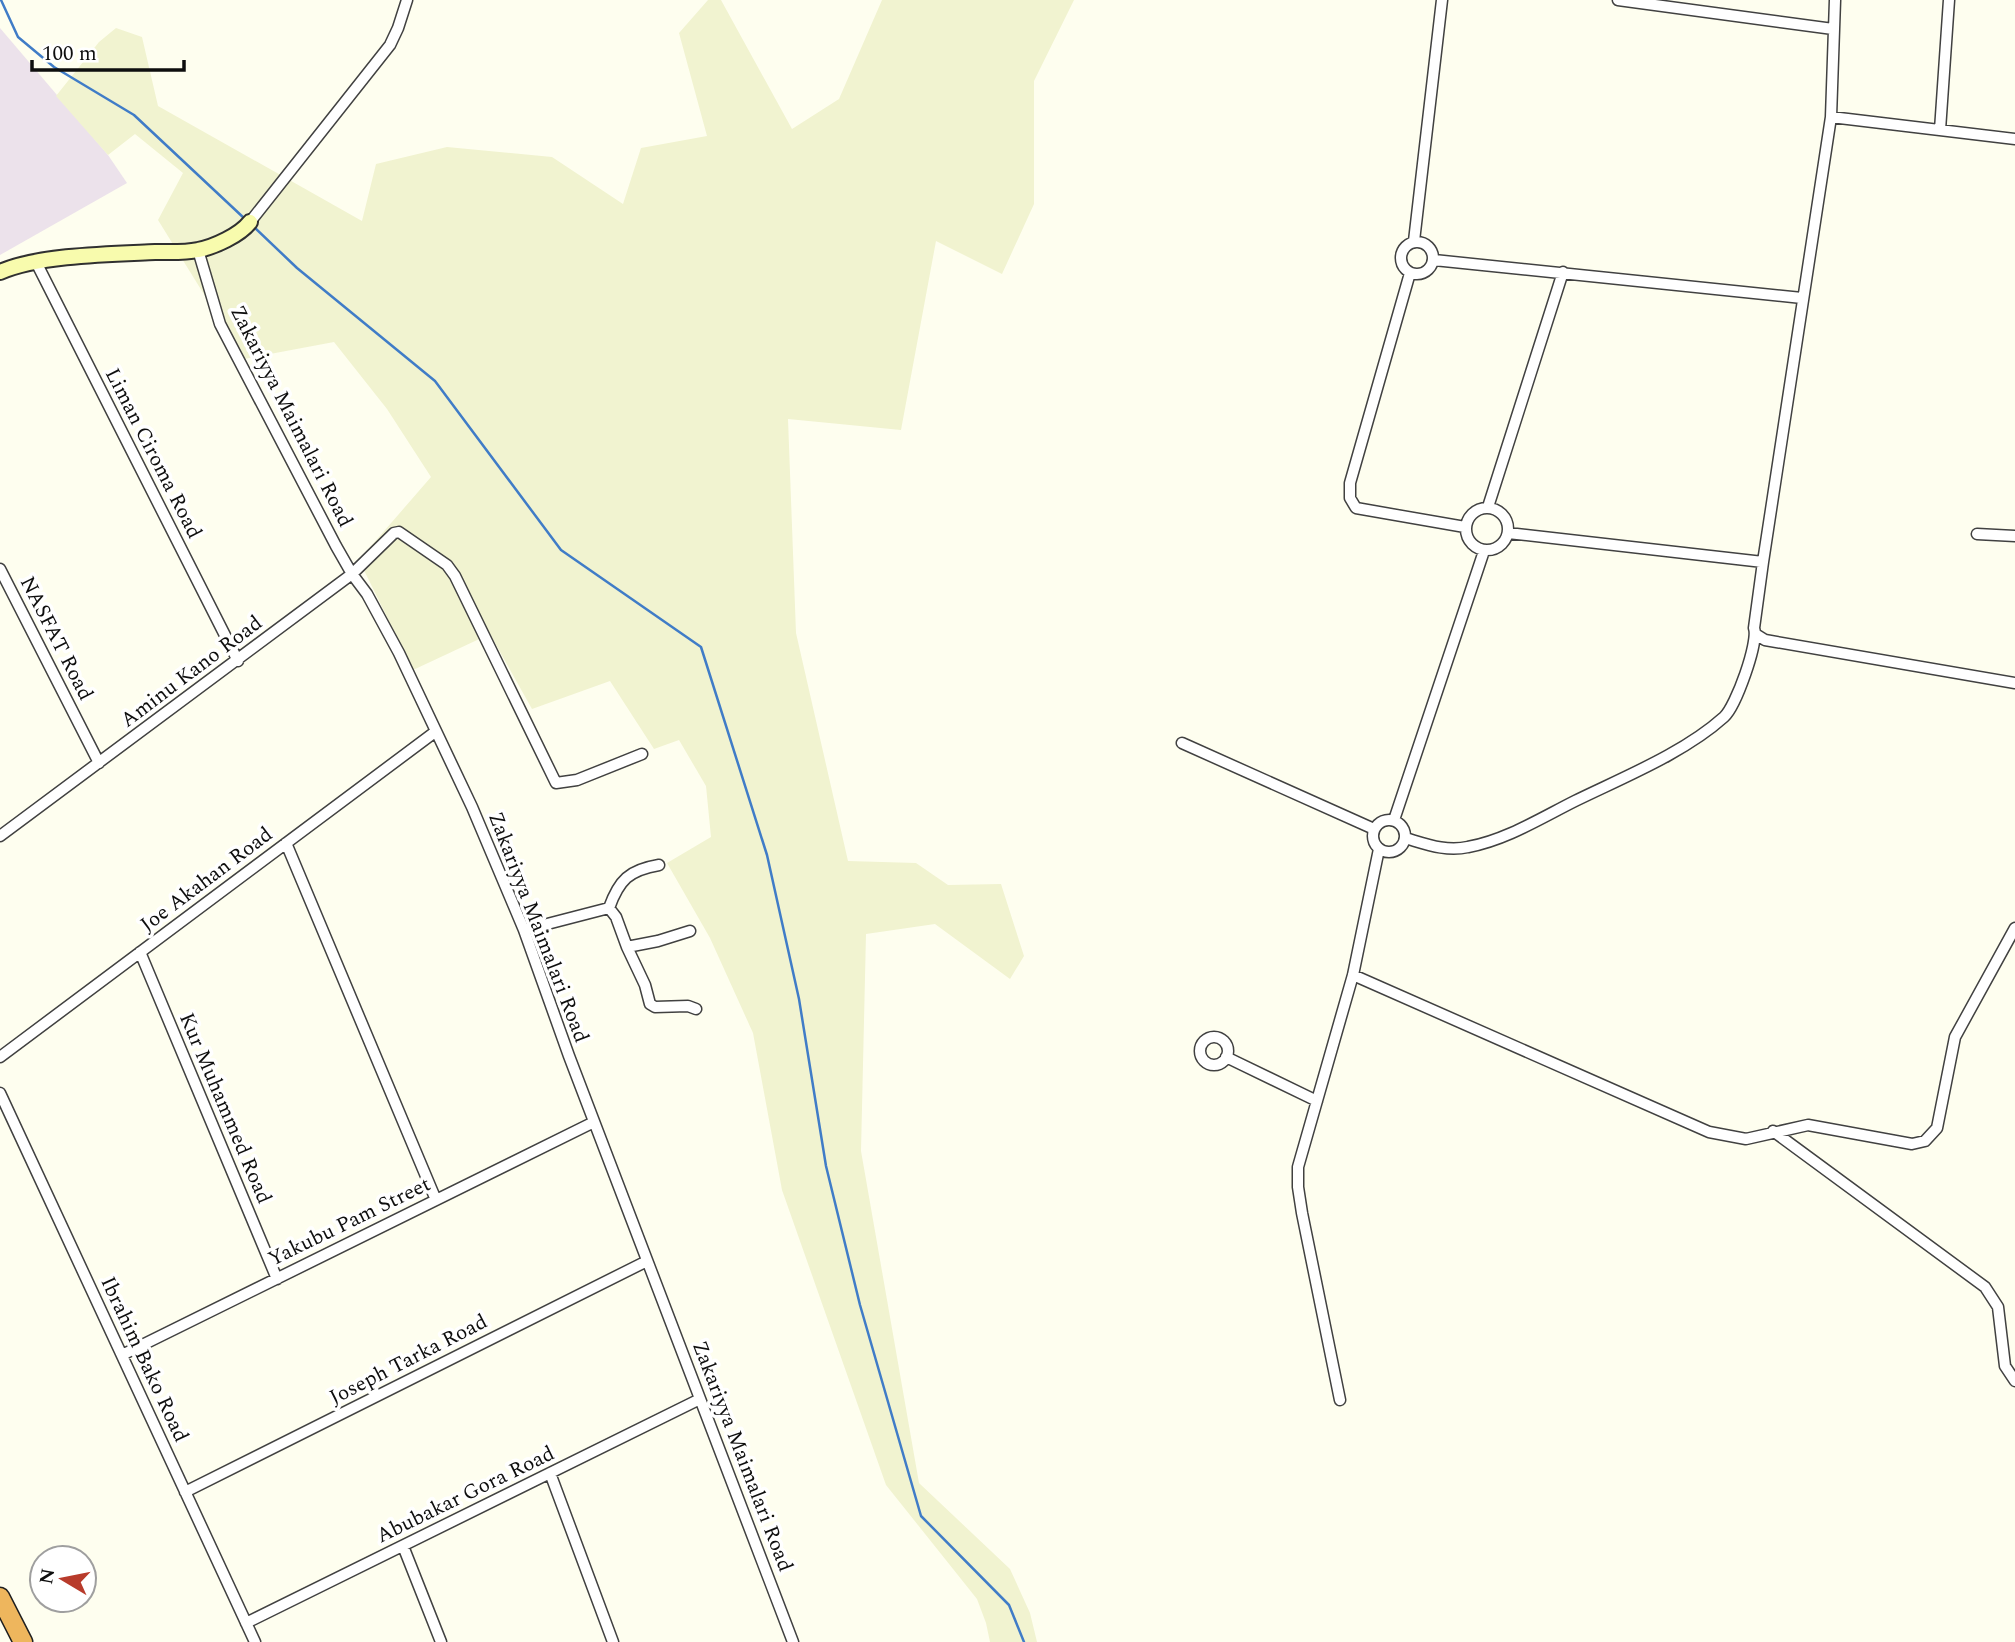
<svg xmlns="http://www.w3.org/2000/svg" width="2015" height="1642" font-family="Spectral,serif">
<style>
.industrial{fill:#ece2eb}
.farmland{fill:#f1f3d0}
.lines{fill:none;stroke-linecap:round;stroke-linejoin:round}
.stream{stroke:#407cc7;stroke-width:2.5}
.street-casing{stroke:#414141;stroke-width:13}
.secondary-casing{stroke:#303030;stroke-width:18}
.highway-casing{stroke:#1f1f1f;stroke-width:21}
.street{stroke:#fff;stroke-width:10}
.secondary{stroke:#f8fbad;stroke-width:14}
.highway{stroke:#eeb65d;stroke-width:18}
.labels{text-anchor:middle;stroke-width:7;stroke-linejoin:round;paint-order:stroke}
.street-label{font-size:21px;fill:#0e0e0e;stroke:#fff}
</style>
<rect width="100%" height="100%" fill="#fefeef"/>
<!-- industrial -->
<path class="industrial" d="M0 28 108 155 127 183 0 255Z"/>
<!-- farmland -->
<path class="farmland" d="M708 0H721L792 129 839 99 882 0H1074L1034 81V204L1002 274 936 241 901 430 788 419 796 633 848 861 916 863 948 885 1001 884 1024 956 1010 979 935 924 866 934 861 1151 919 1483 1010 1569 1030 1613 1037 1642H990L986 1623 977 1599 886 1485 782 1190 753 1033 710 938 667 863 711 837 706 786 679 740 654 749 610 681 532 709 490 634 413 670 359 560 431 477 387 409 334 342 244 359 158 220 183 173 135 134 108 155 56 96 99 42 116 28 142 37 158 106 362 221 376 164 447 147 552 157 623 204 641 148 707 136 679 33Z"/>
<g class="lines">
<!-- stream -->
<path class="stream" d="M1 0 18 37 54 67 134 115 245 219
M253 226 297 268 435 381 561 550 701 647 767 855 799 999 826 1166 860 1305 921 1516 1009 1605 1024 1642"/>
<!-- street casing -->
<g class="street-casing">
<path id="street" d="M1618 0 1833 29
M1831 117 2015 139
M1940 130 1949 0
M250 222 390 45 398 28 407 0
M1414 241 1442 0
M1401 258a16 16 0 1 1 32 0a16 16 0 1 1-32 0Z
M198 250 220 324 336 546 352 574 367 594 399 653 472 807 524 930 569 1056 793 1642
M1434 260 1802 298
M36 262 238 661
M1410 273 1350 483V498L1356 508 1465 527
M1488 507 1563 272
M1466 529a21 21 0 1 1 42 0a21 21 0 1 1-42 0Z
M1508 533 1763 562
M1977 534 2015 536
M0 569 99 763
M1757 635 1765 640 2015 683
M1182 743 1374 829
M1373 836a16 16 0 1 1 32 0a16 16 0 1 1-32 0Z
M1394 820 1484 551
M0 836 352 574 394 533 399 532 447 565 455 576 556 783 577 780 642 754
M1405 838C1426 844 1446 852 1468 847 1506 840 1541 818 1575 801 1624 777 1684 753 1724 717 1736 706 1759 642 1754 628L1763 562 1831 117 1835 0
M286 843 436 1200
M609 908C619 880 629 870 659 865
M524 930 609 908 616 917 627 947
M690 931 658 941 627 947 645 985 650 1004 655 1007 688 1006 696 1009
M140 952 277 1279
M1353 975 1709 1132 1746 1139 1808 1125 1912 1144 1925 1141 1937 1128 1955 1037 2015 928
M1200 1051a14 14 0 1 1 28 0a14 14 0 1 1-28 0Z
M0 1057 435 732
M1226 1057 1317 1101
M0 1093 255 1642
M1773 1131 1985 1287 1998 1307 2005 1366 2015 1381
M122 1355 594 1122
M1340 1400 1302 1213 1298 1187V1167L1353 975 1379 849
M550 1473 613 1642
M185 1492 647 1261
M403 1546 441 1642
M246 1623 700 1399"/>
</g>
<!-- secondary casing -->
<g class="secondary-casing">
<path id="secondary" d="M0 272C39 255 111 254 155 252 169 252 184 253 198 250 214 247 240 235 250 222"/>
</g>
<!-- highway casing -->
<g class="highway-casing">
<path id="highway" d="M0 1597 23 1642"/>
</g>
<!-- street -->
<use href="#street" class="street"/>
<!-- secondary -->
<use href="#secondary" class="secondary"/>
<!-- highway -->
<use href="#highway" class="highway"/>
</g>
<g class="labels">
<!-- street labels -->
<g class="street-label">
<text transform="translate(292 416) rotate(63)" y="7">Zakariyya Maimalari Road</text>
<text transform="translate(154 453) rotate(63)" y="7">Liman Ciroma Road</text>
<text transform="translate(57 638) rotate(63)" y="7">NASFAT Road</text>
<text transform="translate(191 671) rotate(-37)" y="7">Aminu Kano Road</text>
<text transform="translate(206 879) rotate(-37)" y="7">Joe Akahan Road</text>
<text transform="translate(539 927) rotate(69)" y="7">Zakariyya Maimalari Road</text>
<text transform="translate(226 1108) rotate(67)" y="7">Kur Muhammed Road</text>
<text transform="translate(349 1221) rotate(-26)" y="7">Yakubu Pam Street</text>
<text transform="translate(145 1359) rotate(65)" y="7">Ibrahim Bako Road</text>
<text transform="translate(408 1359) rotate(-27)" y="7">Joseph Tarka Road</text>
<text transform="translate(743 1456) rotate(69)" y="7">Zakariyya Maimalari Road</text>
<text transform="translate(465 1494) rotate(-26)" y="7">Abubakar Gora Road</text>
</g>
</g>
<!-- north arrow -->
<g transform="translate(63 1579) rotate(280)"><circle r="33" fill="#ffffff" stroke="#9f9f9f" stroke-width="2"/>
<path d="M0-5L12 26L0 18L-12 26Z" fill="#b83b2b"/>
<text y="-10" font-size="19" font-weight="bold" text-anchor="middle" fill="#0e0e0e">N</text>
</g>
<!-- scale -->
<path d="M32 60v10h152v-10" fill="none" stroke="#0e0e0e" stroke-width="3.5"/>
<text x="42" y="60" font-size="21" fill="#0e0e0e" stroke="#ffffff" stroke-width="5" paint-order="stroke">100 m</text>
</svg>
